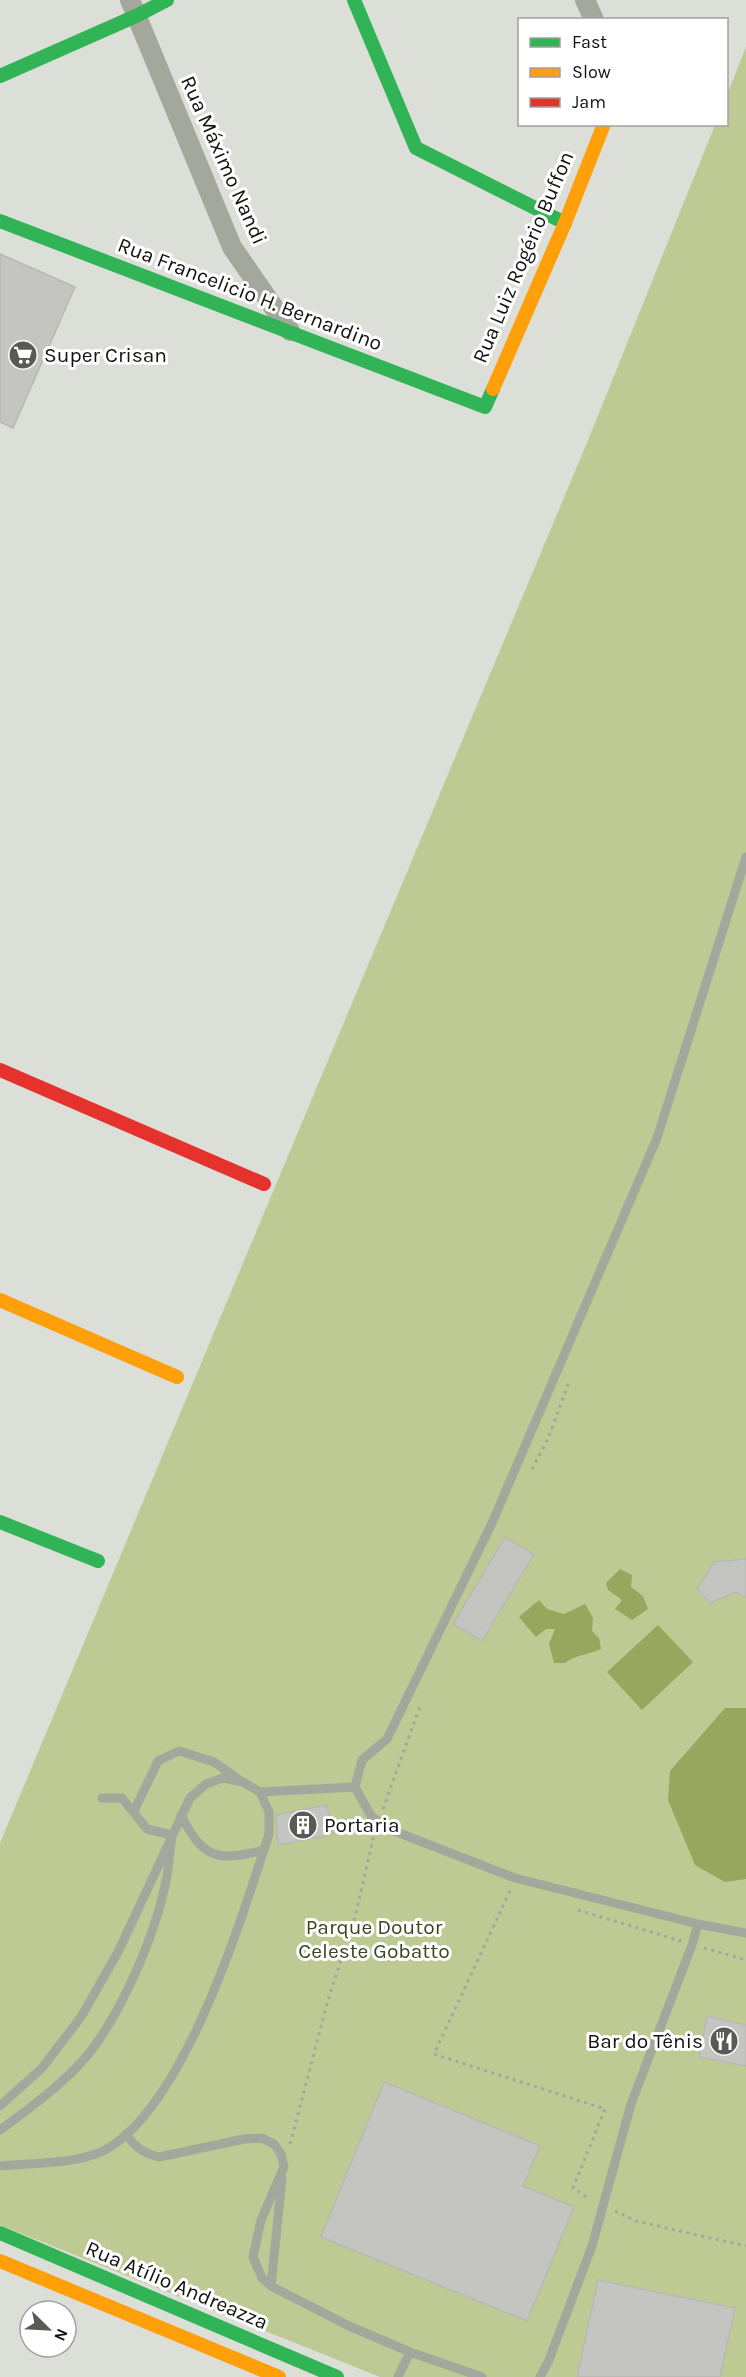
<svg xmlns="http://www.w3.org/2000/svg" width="746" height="2377" font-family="Karla,sans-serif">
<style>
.green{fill:#bdca93}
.water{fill:#99a75e}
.building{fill:#c4c5c1;stroke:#b7b8b4;stroke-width:1.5}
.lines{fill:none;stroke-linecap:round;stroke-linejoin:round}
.path{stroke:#a4a79d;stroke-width:3;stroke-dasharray:3 4.5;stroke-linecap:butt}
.lane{stroke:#a4a79c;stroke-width:9}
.street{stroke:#a4a79c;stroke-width:20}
.fast{stroke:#30b455;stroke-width:14}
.slow{stroke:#ff9f0a;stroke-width:14}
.jam{stroke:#e5322d;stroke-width:14}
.labels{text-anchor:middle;stroke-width:6;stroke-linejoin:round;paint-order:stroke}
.street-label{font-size:21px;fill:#121310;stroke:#fff}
.poi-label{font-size:21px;fill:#121310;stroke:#fff;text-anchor:start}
.park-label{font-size:21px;fill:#3c451c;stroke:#fff}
</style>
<rect width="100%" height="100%" fill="#dcded8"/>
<!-- green -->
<path class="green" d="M746 47V2377H380L0 2225V1843L589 438 715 125 726 124 727 95Z"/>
<!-- water -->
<path class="water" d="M620 1569 632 1575 631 1587 643 1596 648 1609 632 1620 615 1609 622 1600 608 1590 606 1583Z
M539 1600 547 1609 564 1614 585 1604 593 1618 592 1631 599 1638 601 1649C588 1655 577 1654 565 1663H554L549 1644 555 1629H546L536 1637 519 1617Z
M658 1625 693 1662 642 1710 607 1672Z
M725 1708H746V1879L725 1882 695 1865 668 1800 670 1771Z"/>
<!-- building -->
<path class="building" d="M0 254 75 287 13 428 0 422Z
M505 1537 534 1554 482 1641 453 1624Z
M746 1559V1598L736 1592 710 1603 697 1589 714 1562Z
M327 1805 333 1834 278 1845 276 1815Z
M707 2016 746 2025V2066L699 2057Z
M384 2082 540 2146 523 2186 574 2207 527 2321 321 2237Z
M598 2280 735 2308 720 2377H577Z"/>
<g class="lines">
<!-- path -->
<path class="path" d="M532 1469 548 1439 569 1382
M383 1809 420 1706
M510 1891 434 2054 605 2109 573 2188 590 2199
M578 1910 681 1941
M704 1948 746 1960
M290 2144 328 2000 355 1917 374 1835
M615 2211 636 2221 746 2246"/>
<!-- lane -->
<path class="lane" d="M746 857 657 1138 492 1523 387 1739 362 1760 355 1787 371 1816 394 1831 515 1878 698 1924 746 1933
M260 1792 355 1787
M134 1811 158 1761 179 1751 214 1762 238 1779
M181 1815C203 1859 217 1862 264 1850
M0 2106 42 2068 81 2017 118 1952 190 1798 206 1784 223 1778 243 1782 260 1792 269 1812V1834C242 1917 184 2110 103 2151 76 2164 31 2163 0 2166
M0 2130C26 2111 52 2092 75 2069 117 2027 156 1935 167 1876 169 1863 170 1849 172 1835L147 1829 122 1798H102
M126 2134C135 2147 143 2153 159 2157L244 2139 262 2138 274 2144 281 2154 284 2167 261 2220 253 2257 262 2278 271 2286 349 2326 410 2352 482 2377
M271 2286 282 2178
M398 2377 410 2352
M540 2377 549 2360 592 2246 631 2104 692 1945 698 1924"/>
<!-- street -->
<path class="street" d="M130 0 232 247 290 331
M585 0 594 20"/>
<!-- fast -->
<path class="fast" d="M354 0 416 148 565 223
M0 76 136 16 167 0
M0 221 485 407 493 389
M0 1522 98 1561
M0 2233 337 2377"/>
<!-- slow -->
<path class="slow" d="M493 389 565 223 604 124
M0 1300 177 1377
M0 2261 279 2377"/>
<!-- jam -->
<path class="jam" d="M0 1070 264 1184"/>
</g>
<!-- icons -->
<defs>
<g id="supermarket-disc" transform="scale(1.5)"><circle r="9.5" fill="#595a56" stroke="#fff"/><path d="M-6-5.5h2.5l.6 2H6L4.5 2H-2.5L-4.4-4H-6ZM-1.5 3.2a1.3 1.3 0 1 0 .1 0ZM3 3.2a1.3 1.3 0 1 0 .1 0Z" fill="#fff"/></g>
<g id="building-disc" transform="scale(1.5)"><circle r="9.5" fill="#595a56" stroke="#fff"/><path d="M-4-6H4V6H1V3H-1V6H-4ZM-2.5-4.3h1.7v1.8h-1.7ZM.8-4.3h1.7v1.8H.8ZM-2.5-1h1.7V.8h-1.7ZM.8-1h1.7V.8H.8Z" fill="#fff"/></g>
<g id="restaurant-disc" transform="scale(1.5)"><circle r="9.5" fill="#595a56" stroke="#fff"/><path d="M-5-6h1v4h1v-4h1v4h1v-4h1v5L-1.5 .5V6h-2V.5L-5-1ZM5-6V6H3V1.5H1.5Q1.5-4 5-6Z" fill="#fff"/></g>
</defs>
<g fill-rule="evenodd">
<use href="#supermarket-disc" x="23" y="355"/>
<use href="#building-disc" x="303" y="1825"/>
<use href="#restaurant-disc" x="724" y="2041"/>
</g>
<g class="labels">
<!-- street labels -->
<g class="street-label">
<text transform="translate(224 160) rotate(66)" y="7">Rua Máximo Nandi</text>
<text transform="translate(523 257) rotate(-67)" y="7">Rua Luiz Rogério Buffon</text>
<text transform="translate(250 294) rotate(21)" y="7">Rua Francelicio H. Bernardino</text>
<text transform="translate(177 2285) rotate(23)" y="7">Rua Atílio Andreazza</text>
</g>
<!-- poi labels -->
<g class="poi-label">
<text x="44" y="362">Super Crisan</text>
<text x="324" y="1832">Portaria</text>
<text x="703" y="2048" text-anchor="end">Bar do Tênis</text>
</g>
<!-- park labels -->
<g class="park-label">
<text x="374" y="1934">Parque Doutor<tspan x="374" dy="24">Celeste Gobatto</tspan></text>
</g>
</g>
<!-- legend -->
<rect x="518" y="18" width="210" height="108" fill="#ffffff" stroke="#a0a19f" stroke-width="1.5"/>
<rect x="530" y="38" width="30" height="9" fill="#30b455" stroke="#a0a19f" stroke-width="1.5"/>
<text x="572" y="48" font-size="18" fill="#121310">Fast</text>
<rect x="530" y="68" width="30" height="9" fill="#ff9f0a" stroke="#a0a19f" stroke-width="1.5"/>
<text x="572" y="78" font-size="18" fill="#121310">Slow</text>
<rect x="530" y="98" width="30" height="9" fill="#e5322d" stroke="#a0a19f" stroke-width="1.5"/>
<text x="572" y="108" font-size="18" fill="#121310">Jam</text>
<!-- north arrow -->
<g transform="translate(48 2329) rotate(114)"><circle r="28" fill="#ffffff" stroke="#a0a19f" stroke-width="1.5"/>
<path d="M0-4.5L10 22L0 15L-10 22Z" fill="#595a56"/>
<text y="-9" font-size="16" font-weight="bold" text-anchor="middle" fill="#121310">N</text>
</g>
</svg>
